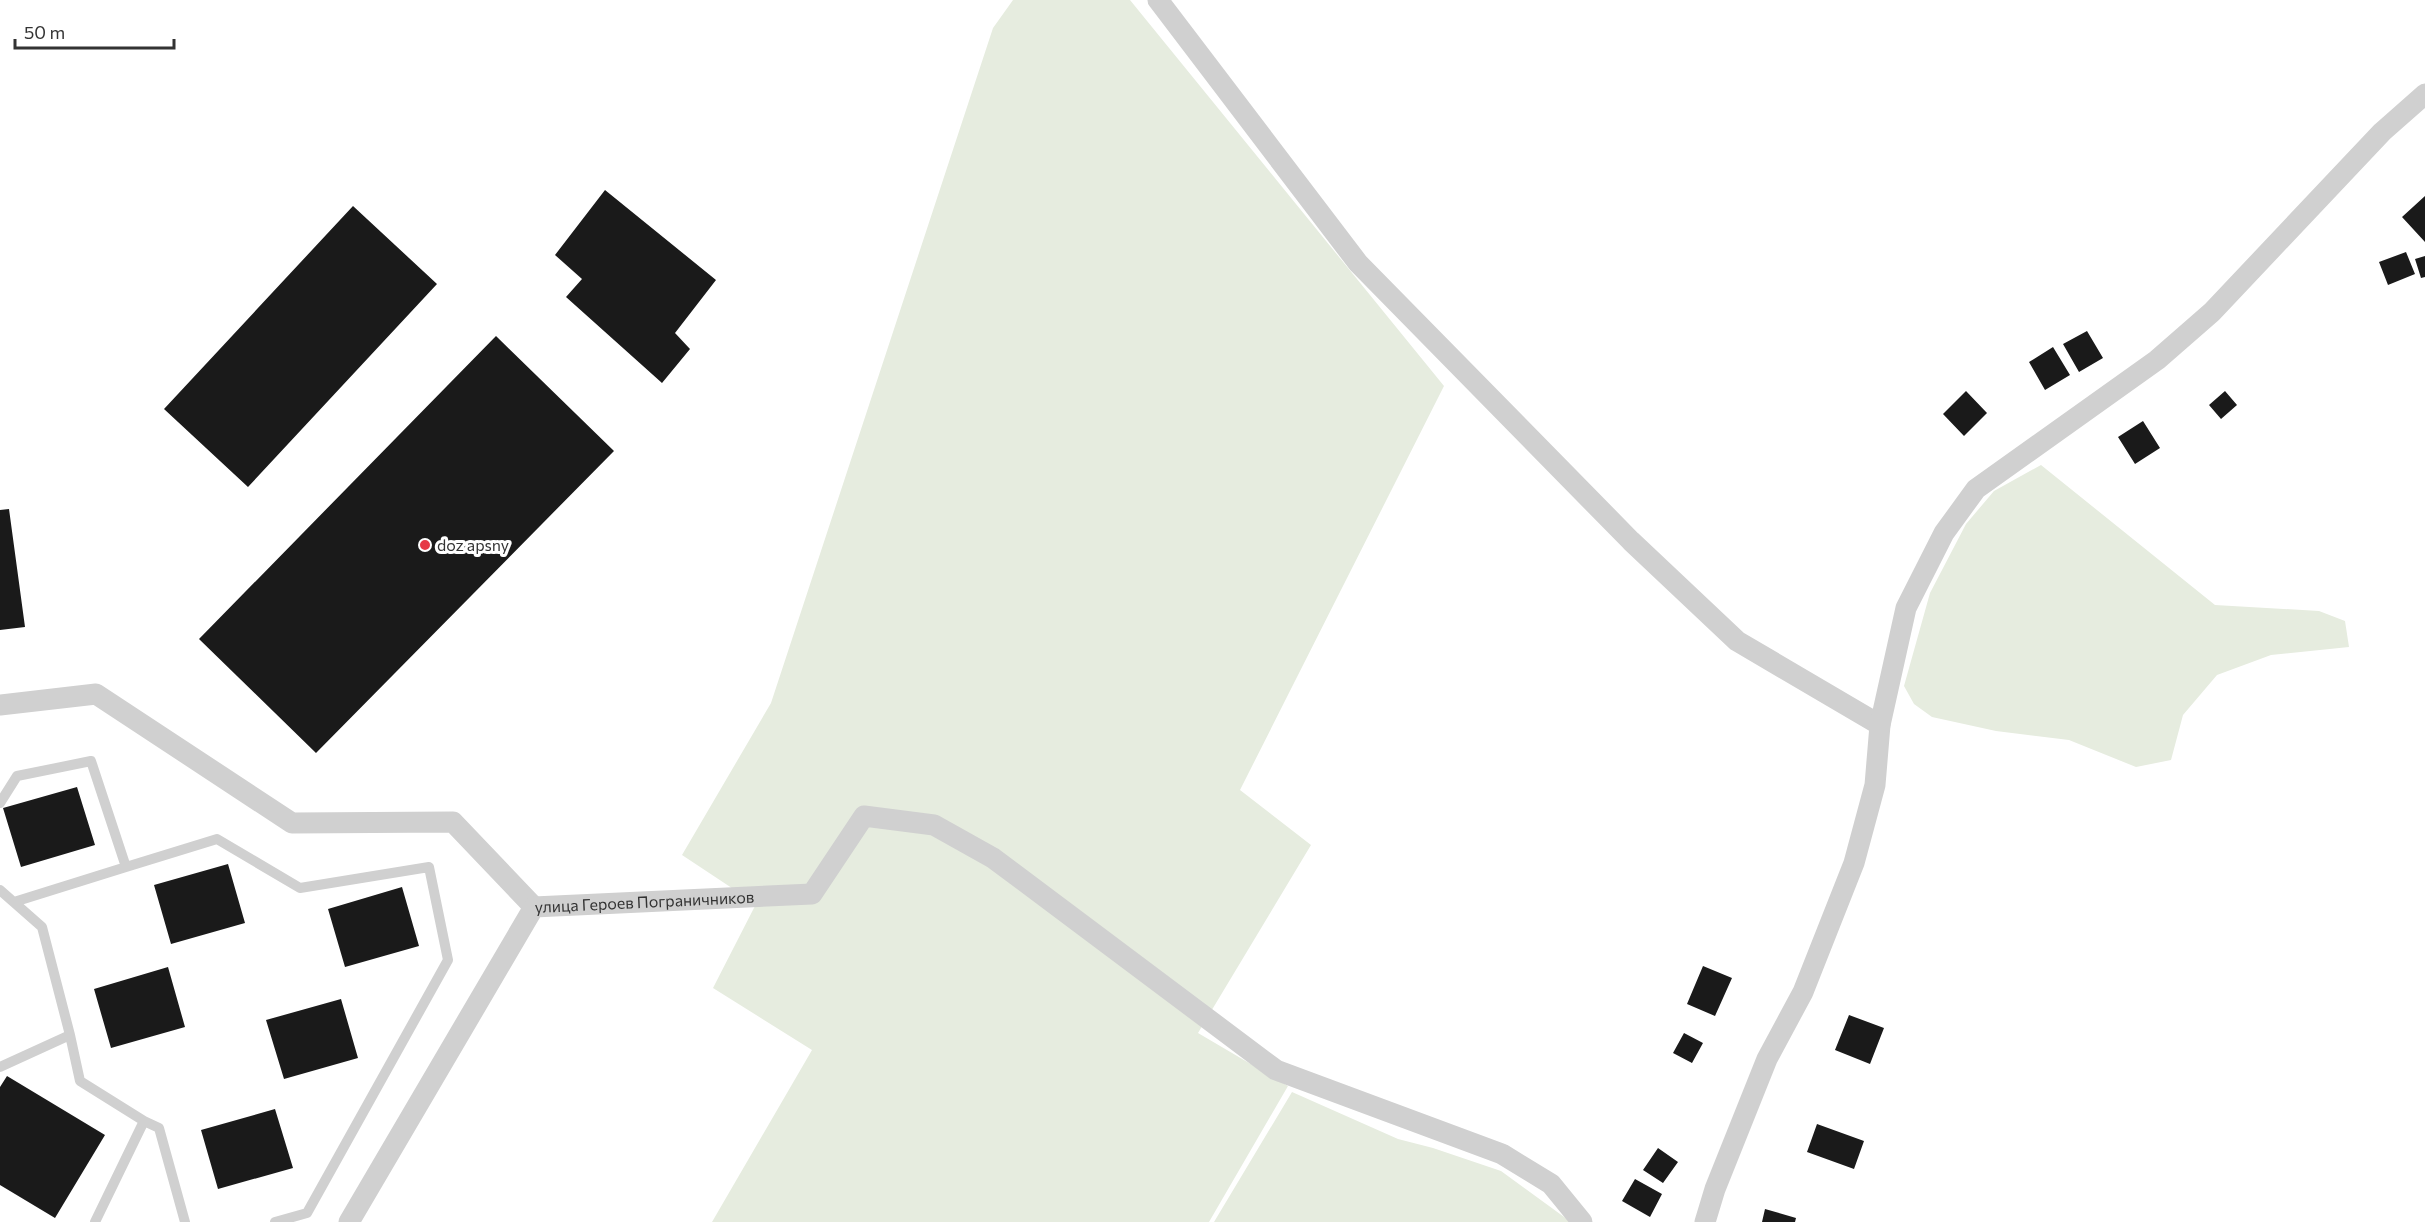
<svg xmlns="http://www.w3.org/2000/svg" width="2425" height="1222" font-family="Commissioner,sans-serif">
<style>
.green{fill:#e6ecdf}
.building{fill:#1a1a1a}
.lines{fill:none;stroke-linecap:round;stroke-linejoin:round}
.lane{stroke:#d0d0d0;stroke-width:10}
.street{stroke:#d0d0d0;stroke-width:21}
.poi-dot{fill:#e63946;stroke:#fff;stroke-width:2}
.labels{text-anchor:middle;stroke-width:6;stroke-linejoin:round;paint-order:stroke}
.poi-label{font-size:16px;fill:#333;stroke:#fff;text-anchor:start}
.street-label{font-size:16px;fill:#333;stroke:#fff}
</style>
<rect width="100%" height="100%" fill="#fff"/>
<!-- green -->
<path class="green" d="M1013 0H1130L1444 386 1240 790 1311 845 1198 1033 1288 1086 1209 1222H712L812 1050 713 988 756 904 682 855 771 703 993 28Z
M2041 465 2215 605 2319 611 2345 621 2349 647 2271 655 2217 675 2183 715 2171 760 2136 767 2069 740 1996 731 1932 717 1914 704 1904 686 1930 593 1966 524 1994 491Z
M1292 1092 1398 1139 1433 1148 1501 1171 1571 1222H1214Z"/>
<!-- building -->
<path class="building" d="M605 190 716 280 675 333 690 349 662 383 566 297 582 279 555 255Z
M2425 196V242L2402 217Z
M353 206 437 284 248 487 164 409Z
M2406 252 2415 274 2388 285 2379 262Z
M2425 256V277L2421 278 2415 259Z
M2087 331 2103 358 2079 372 2063 344Z
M496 336 614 451 316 753 199 639Z
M2053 347 2070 375 2045 390 2029 362Z
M1966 391 1987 413 1964 436 1943 414Z
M2225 391 2237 405 2221 419 2209 405Z
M2143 421 2160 448 2135 464 2118 437Z
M9 509 25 627 0 630V510Z
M77 787 95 845 21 867 3 808Z
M228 864 245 923 171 944 154 885Z
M402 887 419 946 345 967 328 909Z
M1703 966 1732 978 1715 1016 1687 1004Z
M168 967 185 1027 111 1048 94 989Z
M341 999 358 1058 284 1079 266 1020Z
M1849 1015 1884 1028 1870 1064 1835 1050Z
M1684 1033 1703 1043 1692 1063 1673 1053Z
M7 1076 105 1135 55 1218 0 1185V1087Z
M275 1109 293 1168 218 1189 201 1130Z
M1817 1124 1864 1141 1854 1169 1807 1152Z
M1658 1148 1678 1162 1663 1183 1643 1170Z
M1635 1179 1662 1194 1650 1217 1622 1201Z
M1765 1209 1796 1218 1795 1222H1762Z"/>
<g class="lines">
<!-- lane -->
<path class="lane" d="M0 803 17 776 91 761 126 867 14 902
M126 867 217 839 300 888 429 867 448 960 307 1213 275 1222
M0 890 42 927 70 1035
M0 1067 70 1035 80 1081 144 1121 159 1128 185 1222
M95 1222 144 1121"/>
<!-- street -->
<g class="street">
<path d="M1158 0 1358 263 1631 541 1737 641 1880 725"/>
<path d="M0 705 96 694 292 823 453 822 534 907"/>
<path id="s1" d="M349 1222 534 907 812 894 864 816 934 825 993 858 1276 1070 1502 1154 1551 1184 1582 1222"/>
<path d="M1705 1222 1715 1189 1767 1059 1803 992 1854 863 1875 785 1880 725 1906 608 1944 533 1976 489 2157 360 2212 312 2382 132 2425 94"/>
</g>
</g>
<!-- markers -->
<circle class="poi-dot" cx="425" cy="545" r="6"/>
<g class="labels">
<!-- poi labels -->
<g class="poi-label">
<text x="437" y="551">doz apsny</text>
</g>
<!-- street labels -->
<g class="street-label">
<text dy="6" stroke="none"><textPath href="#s1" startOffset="476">улица Героев Пограничников</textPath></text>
</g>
</g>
<!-- scale -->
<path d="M15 39v9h159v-9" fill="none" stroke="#333333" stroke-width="3"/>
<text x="24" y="39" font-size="18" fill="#333333" stroke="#ffffff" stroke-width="4.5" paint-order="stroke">50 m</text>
</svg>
